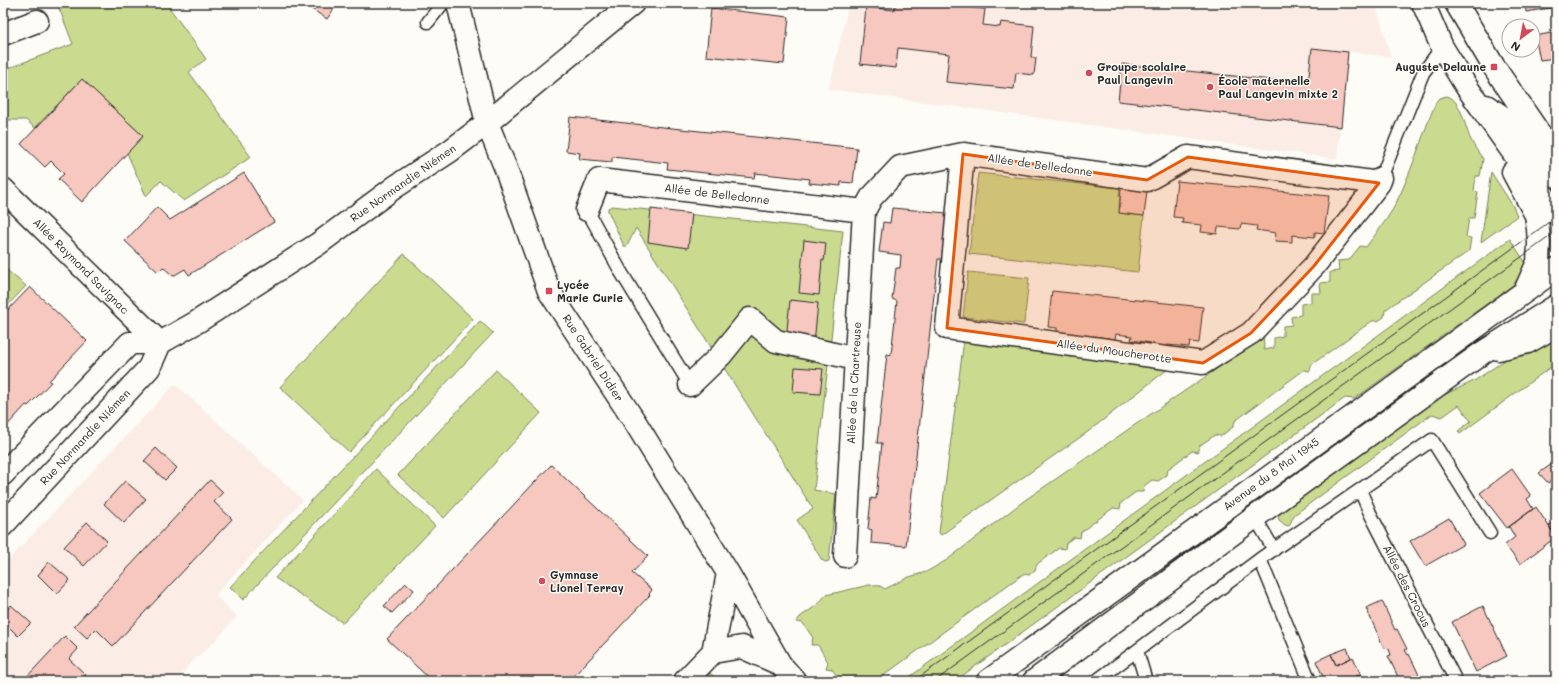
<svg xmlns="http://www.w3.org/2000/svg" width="1559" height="684" font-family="Mali,sans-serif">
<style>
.built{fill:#fbece6}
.green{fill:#cadb90;stroke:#7a835e}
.building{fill:#f7c8bf;stroke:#2b2b2b}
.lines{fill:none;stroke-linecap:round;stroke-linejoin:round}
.lane-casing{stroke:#2b2b2b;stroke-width:15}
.street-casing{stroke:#2b2b2b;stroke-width:25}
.secondary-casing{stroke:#2b2b2b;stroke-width:25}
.lane{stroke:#fdfcf7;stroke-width:12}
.street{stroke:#fdfcf7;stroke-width:22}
.secondary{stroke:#fdfcf7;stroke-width:22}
.tram{stroke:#2b2b2b;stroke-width:1}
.marked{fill:#e8590c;fill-opacity:0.2;stroke:#e8590c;stroke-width:3;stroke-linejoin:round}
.poi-dot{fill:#d1495b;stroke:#fdfcf7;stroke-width:1.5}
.labels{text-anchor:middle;stroke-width:3;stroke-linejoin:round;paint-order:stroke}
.poi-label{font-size:11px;font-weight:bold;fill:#2b2b2b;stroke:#fdfcf7;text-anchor:start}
.street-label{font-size:11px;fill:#2b2b2b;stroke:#fdfcf7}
</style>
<rect width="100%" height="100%" fill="#fdfcf7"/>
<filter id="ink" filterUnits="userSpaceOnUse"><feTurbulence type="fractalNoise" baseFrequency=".025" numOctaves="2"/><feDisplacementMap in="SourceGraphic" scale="8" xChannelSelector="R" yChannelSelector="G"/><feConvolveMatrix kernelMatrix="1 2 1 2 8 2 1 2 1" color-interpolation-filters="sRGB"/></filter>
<g filter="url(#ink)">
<!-- built -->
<path class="built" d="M849 3H1375L1391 57 1348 52 1337 159 829 89Z
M175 384 303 500 215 595 237 616 217 639 188 666 177 681H3V566Z"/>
<!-- green -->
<path class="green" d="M57 3H166L206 59 189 72 251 157 184 201 161 181 146 196 127 153 143 136 82 79 35 128 26 120H3V70L73 44Z
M1447 96C1462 100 1465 129 1471 140 1474 147 1479 153 1483 159L1480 176H1476L1474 191 1478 192 1474 218H1469L1466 237 1471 238 1469 251 1385 310 1384 317 1378 321H1372L1311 365 1310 371 1304 370 1235 421 1233 427 1221 436 1215 435 1199 446 1198 452 1192 451 1168 469 1167 475 1158 481 1152 480 1144 486 1143 492H1136L1121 503 1120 509 1113 508 1081 532 1080 538 1074 537 1066 543 1065 549 1059 548 1037 564 1035 570 1029 575 1023 574 876 681H840L832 669 826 668 828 662 818 645H811L813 638 803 623 796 622 800 617 817 605 826 595 869 585 880 586 885 589 909 577 926 572 947 560 1025 500 1227 362 1263 328 1264 350 1274 348V338L1283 336V326L1292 325 1291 317 1301 315V304L1311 303V293H1321L1320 283 1330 282V272L1339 271 1338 261 1349 260 1360 246 1366 247C1375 235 1385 222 1393 209 1411 175 1421 138 1436 102L1439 98Z
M1491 172 1513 206 1517 216 1481 242Z
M978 173 1120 188 1119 195H1120L1119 213 1144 216 1138 272 969 254Z
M612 206 843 231 814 490 836 494 829 561 825 562 822 560 797 520 813 509 636 228 627 246H624L608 211V208Z
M1510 239 1527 265 1513 285 1354 399 1345 398 955 681H904Z
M404 254 473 319 349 452 280 387Z
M3 267 26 286 3 310Z
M968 272 1029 278 1024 324 963 317Z
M480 321 493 333 243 600 230 587Z
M1556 330V363L1460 434 1458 431 1471 421 1459 405 1442 417 1432 414 1294 515 1289 526 1285 525 1279 520 1278 513 1431 401 1474 381 1511 356Z
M964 339 1173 365 1089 431 941 535 939 533Z
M496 370 541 413 444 518 398 475Z
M376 469 435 526 343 623 275 578Z
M710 673 719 681H703Z"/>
<!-- building -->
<path class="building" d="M305 3H338L327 19 304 4Z
M896 3H924L985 9 983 25 1000 27 1001 22 1034 26 1031 57 1036 58 1034 75 1016 73 1014 89 946 82 949 54 898 48 896 68 860 64 866 7 894 10Z
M1525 3H1556V7L1526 12Z
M711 8 789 17 784 64 706 56Z
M1556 32V58L1540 60 1535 36Z
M1312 48 1348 52 1341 127 1118 101 1122 64 1308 84Z
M82 79 143 136 82 202 58 179 64 174 51 161 45 167 21 144Z
M570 117 857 148 853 183 841 182V186L809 183 810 179 755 173 754 178 667 169 668 163 612 157V162L579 159 580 153 566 151Z
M244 173 274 222 189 275 185 269 173 276 163 267 158 272 125 241 157 207 170 220Z
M1177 181 1329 196 1324 233 1315 232V237L1292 235V242L1275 241 1276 233 1256 230 1257 226 1241 224 1240 229 1218 227 1217 234 1201 232 1202 225 1182 223 1183 218 1173 217Z
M1121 188 1147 191 1144 216 1119 213Z
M892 208 947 213 942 259H938L906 546 871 543 872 530 868 529 871 498 876 499 882 443H877L887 354 891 355 897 301 892 299 896 268H900L901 255 879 252 883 222 890 223Z
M651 209 692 214 688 248 648 242Z
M804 240 826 243 824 261 822 260 819 295 799 293Z
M30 287 87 341 49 381 51 382 36 398 28 406 26 405 3 430V315Z
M1052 291 1203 307 1199 343 1190 342 1189 347 1167 345 1166 352 1150 350 1151 343 1131 340 1132 336 1116 334 1115 339 1093 336 1092 344 1076 342 1077 334 1057 332V328L1048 327Z
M790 300 818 303 814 343 786 340Z
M795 367 823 369 820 394 793 392Z
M1556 434V443L1552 437Z
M156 448 177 468 165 480 144 461Z
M1552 464 1556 470V477L1548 483 1539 473Z
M551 465 648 556 632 573 652 590 649 594 650 595 569 681H432L387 639Z
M1512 469 1531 496 1527 499 1533 509 1507 528 1480 493Z
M210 480 223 492 214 502 232 519 113 646 96 629 87 638 74 626Z
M125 481 146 499 124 523 104 504Z
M1536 507 1556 537 1520 564 1505 545 1515 537 1509 527Z
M1449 518 1464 544 1425 566 1410 541Z
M1556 521V536L1549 526Z
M87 522 107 541 84 566 64 547Z
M49 562 70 580 57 594 38 575Z
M406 583 414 590 392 613 384 606Z
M1382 601 1395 630 1397 629 1407 649 1405 650 1408 655 1409 654 1422 681H1400L1388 656 1391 655 1389 649 1384 648 1366 608Z
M11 605 31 623 18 636 3 621V614Z
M1483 606 1507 656 1476 672 1452 622Z
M65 636 78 649 69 659 86 675 80 681H23Z
M1347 648 1351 658 1336 665 1331 654Z
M1331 654 1336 665 1353 657 1361 675 1356 676 1358 681H1325L1316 661Z
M1361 675 1363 681H1358L1356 676Z"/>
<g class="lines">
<!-- lane casing -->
<g class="lane-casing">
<path id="lane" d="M428 22 443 3
M1381 178 1423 73 1442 47
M587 210 621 272 690 385
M1360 490 1370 513 1456 681
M1255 517 1274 550
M1260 559 1310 681
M1137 651 1146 681
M1096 681 1260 559 1432 440 1490 533"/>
</g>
<!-- street casing -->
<g class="street-casing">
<path id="street" d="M458 3 487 123 506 169 549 291 635 422 675 487 728 573 780 664 795 681
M3 34 37 21
M963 154 947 328 1203 363 1251 333 1314 266 1379 183
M3 189 160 343
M587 210 599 180 864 211
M690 385 721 355 750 319 776 341 856 359
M3 474 130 343H160L197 322 318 244 395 187 450 151 487 123 633 3
M3 525 149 368 160 343
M845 556 864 211 871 198 900 167 963 154 1147 180 1188 157 1379 183 1381 178
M713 652 742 647 780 664
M685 681 713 652 728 573"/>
</g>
<!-- secondary casing -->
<g class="secondary-casing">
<path id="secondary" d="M1423 3 1442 47 1466 86 1556 213
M1456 3 1494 67 1556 158
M1486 106 1525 132 1556 176
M1513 172 1536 215 1538 229 1539 244 1538 262 1525 291
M1498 349 1528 342 1556 326
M988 681 1556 269
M1034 681 1255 517 1482 353 1556 306"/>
</g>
<!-- lane -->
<use href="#lane" class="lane"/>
<!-- street -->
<use href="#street" class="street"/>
<!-- secondary -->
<use href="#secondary" class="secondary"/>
<!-- tram -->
<path class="tram" d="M914 681 1556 217
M935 681 1556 232"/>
</g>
</g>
<!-- marked area -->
<path class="marked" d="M963 154 1147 180 1188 157 1379 183 1314 266 1251 333 1203 363 947 328Z"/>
<!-- markers -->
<g class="poi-dot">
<rect x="1490" y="63" width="8" height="8" rx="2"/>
<circle cx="1089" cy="73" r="4"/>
<circle cx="1210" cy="87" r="4"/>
<rect x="545" y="287" width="8" height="8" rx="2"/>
<circle cx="542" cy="581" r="4"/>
</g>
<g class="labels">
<!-- poi labels -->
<g class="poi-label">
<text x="1097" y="71">Groupe scolaire<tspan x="1097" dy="13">Paul Langevin</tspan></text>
<text x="1486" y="71" text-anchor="end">Auguste Delaune</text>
<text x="1218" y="85">École maternelle<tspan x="1218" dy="13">Paul Langevin mixte 2</tspan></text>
<text x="557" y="289">Lycée<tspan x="557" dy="13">Marie Curie</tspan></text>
<text x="550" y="579">Gymnase<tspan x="550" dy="13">Lionel Terray</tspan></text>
</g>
<!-- street labels -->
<g class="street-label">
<text transform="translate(1040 165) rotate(8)" y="4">Allée de Belledonne</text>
<text transform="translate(403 183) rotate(-35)" y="4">Rue Normandie Niémen</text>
<text transform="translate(717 194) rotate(7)" y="4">Allée de Belledonne</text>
<text transform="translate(81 266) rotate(45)" y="4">Allée Raymond Savignac</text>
<text transform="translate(1114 351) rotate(8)" y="4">Allée du Moucherotte</text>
<text transform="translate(593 358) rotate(57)" y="4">Rue Gabriel Didier</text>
<text transform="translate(854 383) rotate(-87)" y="4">Allée de la Chartreuse</text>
<text transform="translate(85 437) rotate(-47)" y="4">Rue Normandie Niémen</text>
<text transform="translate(1271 474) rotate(-36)" y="4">Avenue du 8 Mai 1945</text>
<text transform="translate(1407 586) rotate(63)" y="4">Allée des Crocus</text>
</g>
</g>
<!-- margin -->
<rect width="1559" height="684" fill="none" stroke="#fdfcf7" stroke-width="16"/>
<rect x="8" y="8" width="1543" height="668" fill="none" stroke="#2b2b2b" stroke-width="1.5" filter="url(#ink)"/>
<!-- north arrow -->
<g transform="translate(1521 38) rotate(212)"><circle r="19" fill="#fdfcf7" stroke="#a9a8a5"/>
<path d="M0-3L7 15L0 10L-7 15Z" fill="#d1495b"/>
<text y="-6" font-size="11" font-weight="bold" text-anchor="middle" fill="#2b2b2b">N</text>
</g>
</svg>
